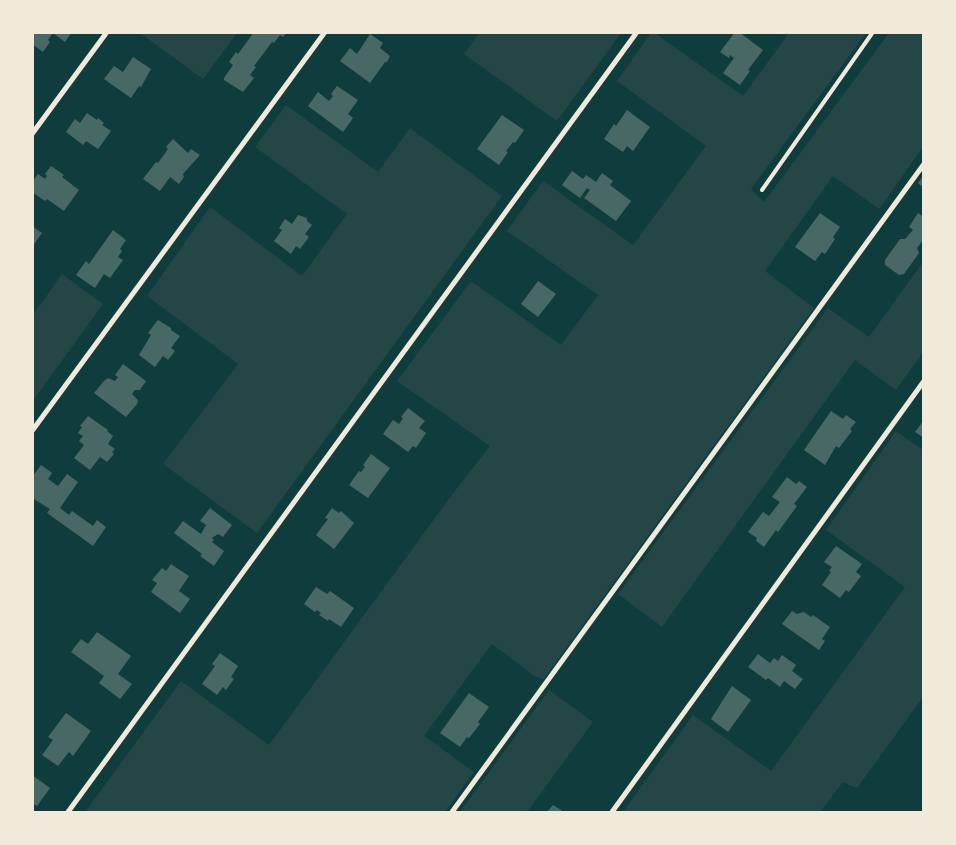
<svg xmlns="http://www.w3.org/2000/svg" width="956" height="845" font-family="'Work Sans',sans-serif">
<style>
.green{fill:#244646}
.building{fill:#486865}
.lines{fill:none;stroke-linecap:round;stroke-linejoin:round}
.service{stroke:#f1e9da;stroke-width:4}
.minor{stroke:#f1e9da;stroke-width:5}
</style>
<rect width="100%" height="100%" fill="#0f3d3e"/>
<!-- green -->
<path class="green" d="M140 33H237L203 79Z
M479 33V32L621 33 557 121 464 54Z
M651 33H655L743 96 789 33H866L751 189 764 202 889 33H923V147L879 209 833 176 765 271 814 308 543 680 533 675 492 644 424 736 474 772 445 812H85L181 681 269 745 451 496 490 446 397 381 471 281 561 345 598 295 507 231 543 181 633 245 706 146 617 81Z
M286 105 378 172 410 128 502 196 257 533 163 464 238 364 147 296 210 207 302 276 347 214 255 147Z
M923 262V352L896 390 855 360 662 627 618 594 828 308 869 337Z
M62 274 103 304 35 398 32 396 33 315Z
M896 431 923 450V697L857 788 843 782 820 812H623L693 715 771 771 905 587 826 530Z
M549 690 593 722 527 812H460Z"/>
<!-- building -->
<path class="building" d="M32 32H72L65 42 53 33 48 40 50 42 43 52 32 44Z
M254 32H287L283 37 280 35 274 43 272 42 254 66 256 67 250 75 254 78 243 92 224 80V78L233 65 229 62 236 52 238 54Z
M735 32H739L763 50 748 70 750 71 740 85 723 73 734 58 730 55 729 58 720 52Z
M370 34 383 43 380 48 390 56 387 62H385L370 83 340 61 350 48 357 54Z
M133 57 151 69 141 87 139 86 131 98 104 79 114 66 123 72Z
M337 86 358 100 348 114 353 118 343 132 308 106 318 92 329 101 333 96 331 94Z
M627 110 650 127 633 151 627 146 623 152 604 139 614 124 616 126Z
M87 113 97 120 98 118 104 123 102 125 111 131 98 149 86 141 83 145 66 132 75 119 80 123Z
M502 115 524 130 515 143 513 142 506 151 508 152 499 165 477 149Z
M173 139 188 153 191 149 200 155 183 174 184 177 179 184 170 177 160 191 143 179 156 162 158 163 168 149 166 147Z
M51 166 64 175 62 177 79 190 64 211 47 199 45 201 32 192V182L38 174 45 179 47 176 45 174Z
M572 171 583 179 586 175 596 182 602 173 613 181 610 185 631 201 616 221 584 198 590 190 587 188 580 198 562 185Z
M924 175V188L918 183Z
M820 213 840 227 833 237 835 239 825 254 822 252 815 261 795 247Z
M918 213 924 217V239L917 248 919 253 904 274 899 275 885 265V260L900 239H905L913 230 909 227Z
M298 215 307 218V221L312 225 305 234 309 237 300 249 296 246 291 254 274 241 282 230 279 228 285 219 292 224Z
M32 226 42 233 32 247Z
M113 230 126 240 120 249 122 251 118 257 123 260 110 278 104 274 95 288 76 275 86 261 89 264Z
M538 281 556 294 538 317 521 304Z
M158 320 171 328V330L180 336 171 348 175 351 168 360 163 356 155 367 139 355 151 335 148 333Z
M123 364 146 381 140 390H135L132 394 138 400 137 404 126 417 94 393 104 381 108 378 115 381 118 377 115 375Z
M408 408 425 421 419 428 426 433 416 448 413 446 408 452 383 434 393 420 399 424 403 418 401 417Z
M831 411 843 419 846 415 856 422 850 429 852 431 839 448 836 446 825 465 804 450Z
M88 416 108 430 107 431 113 436 108 444 115 449 112 452 114 454 107 462 100 457 90 470 74 458 84 445 79 441 83 436 78 433 82 427 80 426Z
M924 420V438L915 432Z
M371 454 390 468 368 498 349 485 359 471 361 472 365 467 363 465Z
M41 465 52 473 48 479 58 486 67 474 78 482 60 508 69 515 72 511 93 526 97 520 106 527 93 546 47 513 50 509 32 498V477Z
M787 477 796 484 799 481 807 487 794 504 797 506 778 532 776 530 764 547 756 541 757 538 748 532 763 512 769 516 780 502 772 497Z
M210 508 232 525 223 537 218 534 212 538 214 540 212 542 224 551 214 566 200 556 202 554 174 533 183 521 201 534 206 525 200 521Z
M332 508 339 513 341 511 354 523 334 549 316 535 328 519 325 518Z
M836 546 862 564 856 572 861 576 849 592 846 590 840 598 822 585 831 572 829 571 832 567 824 562Z
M171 564 189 576 179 591 190 599 180 613 151 592 157 583 152 580 162 568 166 571Z
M316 587 327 594 330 591 354 608 341 627 329 619 328 621 319 615 321 613 317 610 315 612 304 604Z
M792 611 797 614 804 612 811 617 813 615 830 627 822 639 825 641 819 650 782 624Z
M97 632 131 656 118 674 132 684 120 699 99 683 104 676 71 652 81 639 88 644Z
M220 653 238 666 231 677 234 679 226 690 223 687 217 695 202 684 215 666 212 664Z
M758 654 770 663 774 658 778 661 782 655 796 665 792 671 803 679 795 689 784 681 780 687 768 678 766 680 748 667Z
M732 686 751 700 728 732 711 719Z
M469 693 489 707 478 722 480 724 469 738 467 737 460 747 440 733Z
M66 713 91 731 73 756 69 752 58 766 42 755 53 740 48 737Z
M32 775 50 788 37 806 32 803Z
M553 805 564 812H547Z"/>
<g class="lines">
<!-- service -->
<path class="service" d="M762 190 873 32"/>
<!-- minor -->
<path class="minor" d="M32 134 107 32
M32 431 325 32
M68 812 637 32
M452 812 924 164
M612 812 924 381"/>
</g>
<!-- border -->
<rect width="956" height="845" fill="none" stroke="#f1e9da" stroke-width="68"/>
</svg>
